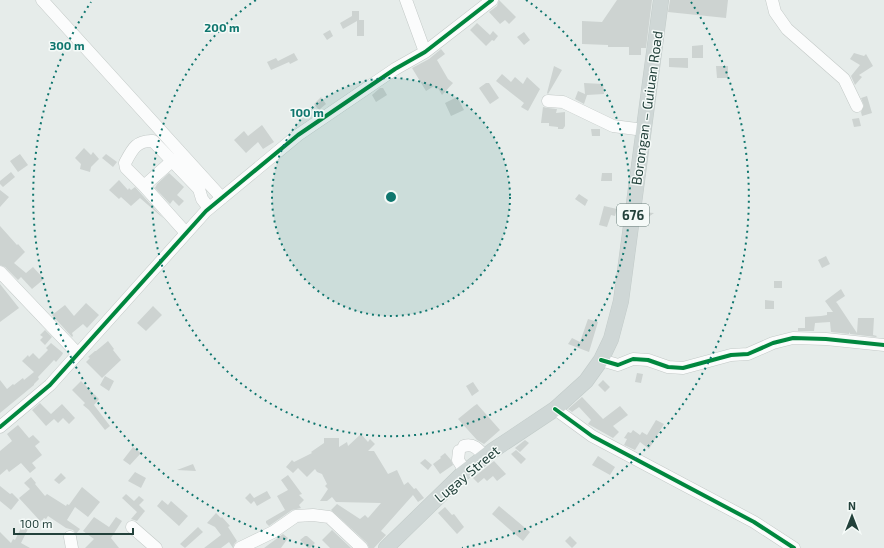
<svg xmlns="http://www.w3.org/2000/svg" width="884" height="548" font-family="'Exo 2',sans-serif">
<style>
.building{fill:#cdd3d1}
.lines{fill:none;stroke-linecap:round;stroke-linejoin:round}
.minor-casing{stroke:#c3c9c7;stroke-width:13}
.major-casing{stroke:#c2cbc9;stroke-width:16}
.minor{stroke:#fbfcfc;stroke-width:12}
.major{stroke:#cfd7d6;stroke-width:15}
.cycleway-casing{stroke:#f5faf8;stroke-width:6}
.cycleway{stroke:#00873e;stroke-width:4}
.ring{fill:none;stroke:#0f766e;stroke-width:2;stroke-dasharray:2 4}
.labels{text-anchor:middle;stroke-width:3;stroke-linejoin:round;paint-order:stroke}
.shield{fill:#f5faf8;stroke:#627874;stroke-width:1}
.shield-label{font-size:13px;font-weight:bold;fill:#23413b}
.street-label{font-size:14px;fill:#23413b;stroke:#f5faf8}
.centre{fill:#0f766e;stroke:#f5faf8;stroke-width:2}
.ring-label{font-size:12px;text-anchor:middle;font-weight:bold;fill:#0f766e;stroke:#f5faf8;stroke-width:3;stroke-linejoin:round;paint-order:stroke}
</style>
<rect width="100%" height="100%" fill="#e6ecea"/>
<!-- building -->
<path class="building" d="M499 0 516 17 509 24 505 20 500 24 489 12 497 6Z
M617 0H652L646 48H641V55H629V47H608V45L582 44V21L602 22Z
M670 0H728L726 18 668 12Z
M352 11H359V20H364V36H357V21L343 29 340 23 352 16Z
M477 23 490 35 493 31 498 36 494 41 492 40 486 46 470 30Z
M330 30 333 36 327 40 323 34Z
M524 32 530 40 524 45 517 37Z
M703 45V58H692V46Z
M441 49 445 54 437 60 448 79 453 83 442 95 438 88 436 89 434 86 426 91 412 68 429 59Z
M294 53 298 60 290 64 289 62 271 70 267 62 276 58 278 61Z
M854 53 864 56 866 54 873 66 859 75 862 77 855 85 851 76 860 65 850 59Z
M669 58H688V68L669 67Z
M554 66 562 70 548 94 547 93Z
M716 66H728V78H717Z
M502 74 511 82 515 77 523 84 527 77 540 89 528 111 521 107 524 103 496 81Z
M486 83H489L499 98 490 104 479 88Z
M584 83 603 84 604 94 587 95 584 104 575 99 578 91 585 94Z
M380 88H383L387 95 376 102 372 95Z
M867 96 872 113 862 116 861 112 864 106 861 98Z
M321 97 326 104 320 109H318L314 104Z
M457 97 464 110 451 116 445 103Z
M543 107 548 108 557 109 556 113 565 112V126L563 129H558V127L549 126V123H541Z
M859 118 861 126 854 127 852 119Z
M262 125 274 142 263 149 258 142 246 153 234 140 244 131 248 136Z
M591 129H600V136H592Z
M84 148 91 155 93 152 99 159 91 167 90 172 80 169 81 164 75 158Z
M20 154 28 165 18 172 10 161Z
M106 154 117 162 113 167 102 158Z
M11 172 15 177 3 187 0 184V181Z
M169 173 184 187 177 195 184 201 179 206 173 200 170 204 155 188 157 184Z
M602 173H612V181H601Z
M119 180 128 190 129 188 131 190 135 187 163 218 140 198 131 206 121 197 119 199 109 190Z
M0 190 9 197 0 207Z
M579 194 588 200 585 206 575 199Z
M604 206 617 209 615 216 611 215 607 227 599 225Z
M642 212 654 213 647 218 646 223 641 222Z
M0 226 17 245 18 244 25 252 14 263 26 273 33 267 44 279 32 289 21 277 18 280 5 267 0 265Z
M826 256 830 264 822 268 818 260Z
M774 281H782V288H774Z
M0 284 19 308 0 322Z
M841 289 845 296 836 302 837 303 857 333 858 318H874L873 335 877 336 876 337 850 334 849 332V334L831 332 830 322 815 323 814 331H798V328H805V317L821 316 827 315V312H833L825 301Z
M765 300 774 301V309H765Z
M86 303 99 315 87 328 83 324 72 333 73 336 72 337 52 315 65 305 74 316Z
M153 306 162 315 146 331 137 323Z
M588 319 598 322 589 352 568 344 572 338 580 342Z
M45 330 52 337 45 345 40 340 43 337 40 335Z
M108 341 114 349 113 350 121 360 102 378 86 362 90 358 88 357 95 351H96Z
M51 343 63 353 62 355 56 362 54 360 38 377 39 379 34 384V385L0 413V380L7 389 13 384 14 385 23 378 24 380 34 372 22 361 28 355 29 357 33 353 39 359 48 350 46 348Z
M637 373 643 374 641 383 635 382Z
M105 376 114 381 109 391 100 385Z
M603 380 610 387 605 392 598 385Z
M81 381 99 399 94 405 110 426 105 430 89 410 83 405 85 403 72 390Z
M473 382 479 391 472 396 466 386Z
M582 397 603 419 620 406 628 415 613 426 619 432 613 438 588 424 591 420 579 407 572 412 568 409Z
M40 403 51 414 62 404 75 418 69 424 63 418 58 423 54 419 46 426 32 410Z
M477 404 500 430 484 444 477 440 458 419 474 406Z
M656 420 664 424 649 449 640 442 635 450 624 445 627 439 624 438 628 432 631 433 633 430 640 435 642 432 647 435Z
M18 425 29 438 33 435 40 442 35 446 42 455 32 463 36 468 30 473 21 463 9 472 7 469 0 475V451L12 441 7 434Z
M361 434 368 442 370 439 375 444 368 451H374L388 474 397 470 404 485 408 482 414 489 416 488 424 498 418 502 413 495 381 531 386 535 374 548H369L367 543 331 510 337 504 360 519 365 515 368 518 381 503 336 502 332 497 327 501H320L328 489 325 486 327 484 322 474 317 472 315 469 307 477 298 468 293 473 286 467 292 460 294 462 312 453 311 452 324 443V438H339V447L347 442 348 446Z
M525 440 529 443 520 452 515 448Z
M133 447 141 453 130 465 123 460Z
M516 450 526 459 521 464 511 454Z
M445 453 451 460 453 465 440 474 433 464 441 458 440 457Z
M598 456 615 467 610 475 592 465Z
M425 459 432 465 428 470 420 463Z
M494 461 506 474 497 481 493 476 487 481 484 478 478 483 473 478Z
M193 464 196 471 177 470Z
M135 472 146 478 141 488 128 481Z
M61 473 66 478 59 484 54 480Z
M288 475 302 494 299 495 304 500 299 505 301 508 292 510 269 526 266 523V521L285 510 277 496 288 490 281 480Z
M31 477 36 483 35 484 45 496 47 494 66 506 67 504 69 505 82 487 100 502 88 517 75 507 67 520 80 529 76 534 73 530 66 528 48 516 46 519 44 518 41 522 19 498 30 489 24 483Z
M0 486 10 494 12 493 19 500 11 510 0 501Z
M267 491 271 498 257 506 254 501 251 504 245 498 250 493 254 498Z
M126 494 134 501 139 496 144 500 139 505 145 511 137 521 131 519 137 512 122 498Z
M162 500 168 505 171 501 188 516 179 526 157 506Z
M499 506 530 532 523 541 492 514Z
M445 507 452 515 454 514 464 527 457 534 438 513Z
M216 513 221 518 222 517 230 526 228 527 237 541 234 544 233 548 229 542 221 548H204L221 535 215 527 207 523Z
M94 517 109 527 116 517 122 521 111 538 119 548H85L94 539 83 531Z
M22 526 28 529 21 543 30 548H0V532L11 543 13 539 15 540Z
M198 527 203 532 185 548 180 544Z
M332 530 351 548H330L322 540Z
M283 534 288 538 281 548H264Z
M305 536H307L315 543 310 548H308L300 540Z
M570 536 577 543 572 548 565 541Z"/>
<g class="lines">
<!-- minor casing -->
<g class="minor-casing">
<path id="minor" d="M42 0 222 198
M406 0 425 52
M772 0 775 12 787 29 844 79 857 106
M548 101 563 102 613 126 644 130
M144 186 172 161
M186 233 144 186 126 168 125 163C132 150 136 140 153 141L199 189 202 199 209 208
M0 272 78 354
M601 360 618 365 633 359 648 360 668 367 683 368 731 355 748 354 773 343 793 338 826 339 884 345
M555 409 592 436 754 522 794 548
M0 427 50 385 206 211 298 135 395 69 425 52 492 0
M464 446C474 443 479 450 485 457
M459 451 458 460 465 471
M132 527 156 548
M70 537 72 548
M240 548 273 532 296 516 313 515 329 517 362 548"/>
</g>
<!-- major casing -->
<g class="major-casing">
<path id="major" d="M386 548 462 474 492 451 555 409 586 381 601 360 611 339 621 301 661 0"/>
</g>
<!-- minor -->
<use href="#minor" class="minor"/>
<!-- major -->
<use href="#major" class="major"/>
<!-- cycleway casing -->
<g class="cycleway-casing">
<path id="cycleway" d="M601 360 618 365 633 359 648 360 668 367 683 368 731 355 748 354 773 343 793 338 826 339 884 345
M555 409 592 436 754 522 794 548
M0 427 50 385 206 211 298 135 395 69 425 52 492 0"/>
</g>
<!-- cycleway -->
<use href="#cycleway" class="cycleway"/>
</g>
<!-- distance rings -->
<circle cx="391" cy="197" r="119" fill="#0f766e" fill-opacity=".12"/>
<g class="ring">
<circle cx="391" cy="197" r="119"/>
<path d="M526 0A239 239 0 1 1 256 0"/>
<path d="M320 548A358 358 0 0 1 91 2M691 2A358 358 0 0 1 462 548"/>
</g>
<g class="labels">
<!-- shield labels -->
<rect class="shield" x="617" y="204" width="32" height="22" rx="3"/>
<g class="shield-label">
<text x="633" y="220">676</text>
</g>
<!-- street labels -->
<g class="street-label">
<text transform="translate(647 108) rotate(-82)" y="5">Borongan – Guiuan Road</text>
<text transform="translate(467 474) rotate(-40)" y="5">Lugay Street</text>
</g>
</g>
<circle cx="391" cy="197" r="6" class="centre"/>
<g class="ring-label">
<text x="222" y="32">200 m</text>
<text x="67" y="50">300 m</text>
<text x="307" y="117">100 m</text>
</g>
<!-- north arrow -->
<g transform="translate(852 516)" stroke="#f5faf8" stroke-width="3" paint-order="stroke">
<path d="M0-3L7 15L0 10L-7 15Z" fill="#23413b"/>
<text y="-6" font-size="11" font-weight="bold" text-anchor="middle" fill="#23413b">N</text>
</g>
<!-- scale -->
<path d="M14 528v6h119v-6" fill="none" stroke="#23413b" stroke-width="2"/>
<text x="20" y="528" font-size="12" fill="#23413b" stroke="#f5faf8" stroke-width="3" paint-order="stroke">100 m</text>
</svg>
